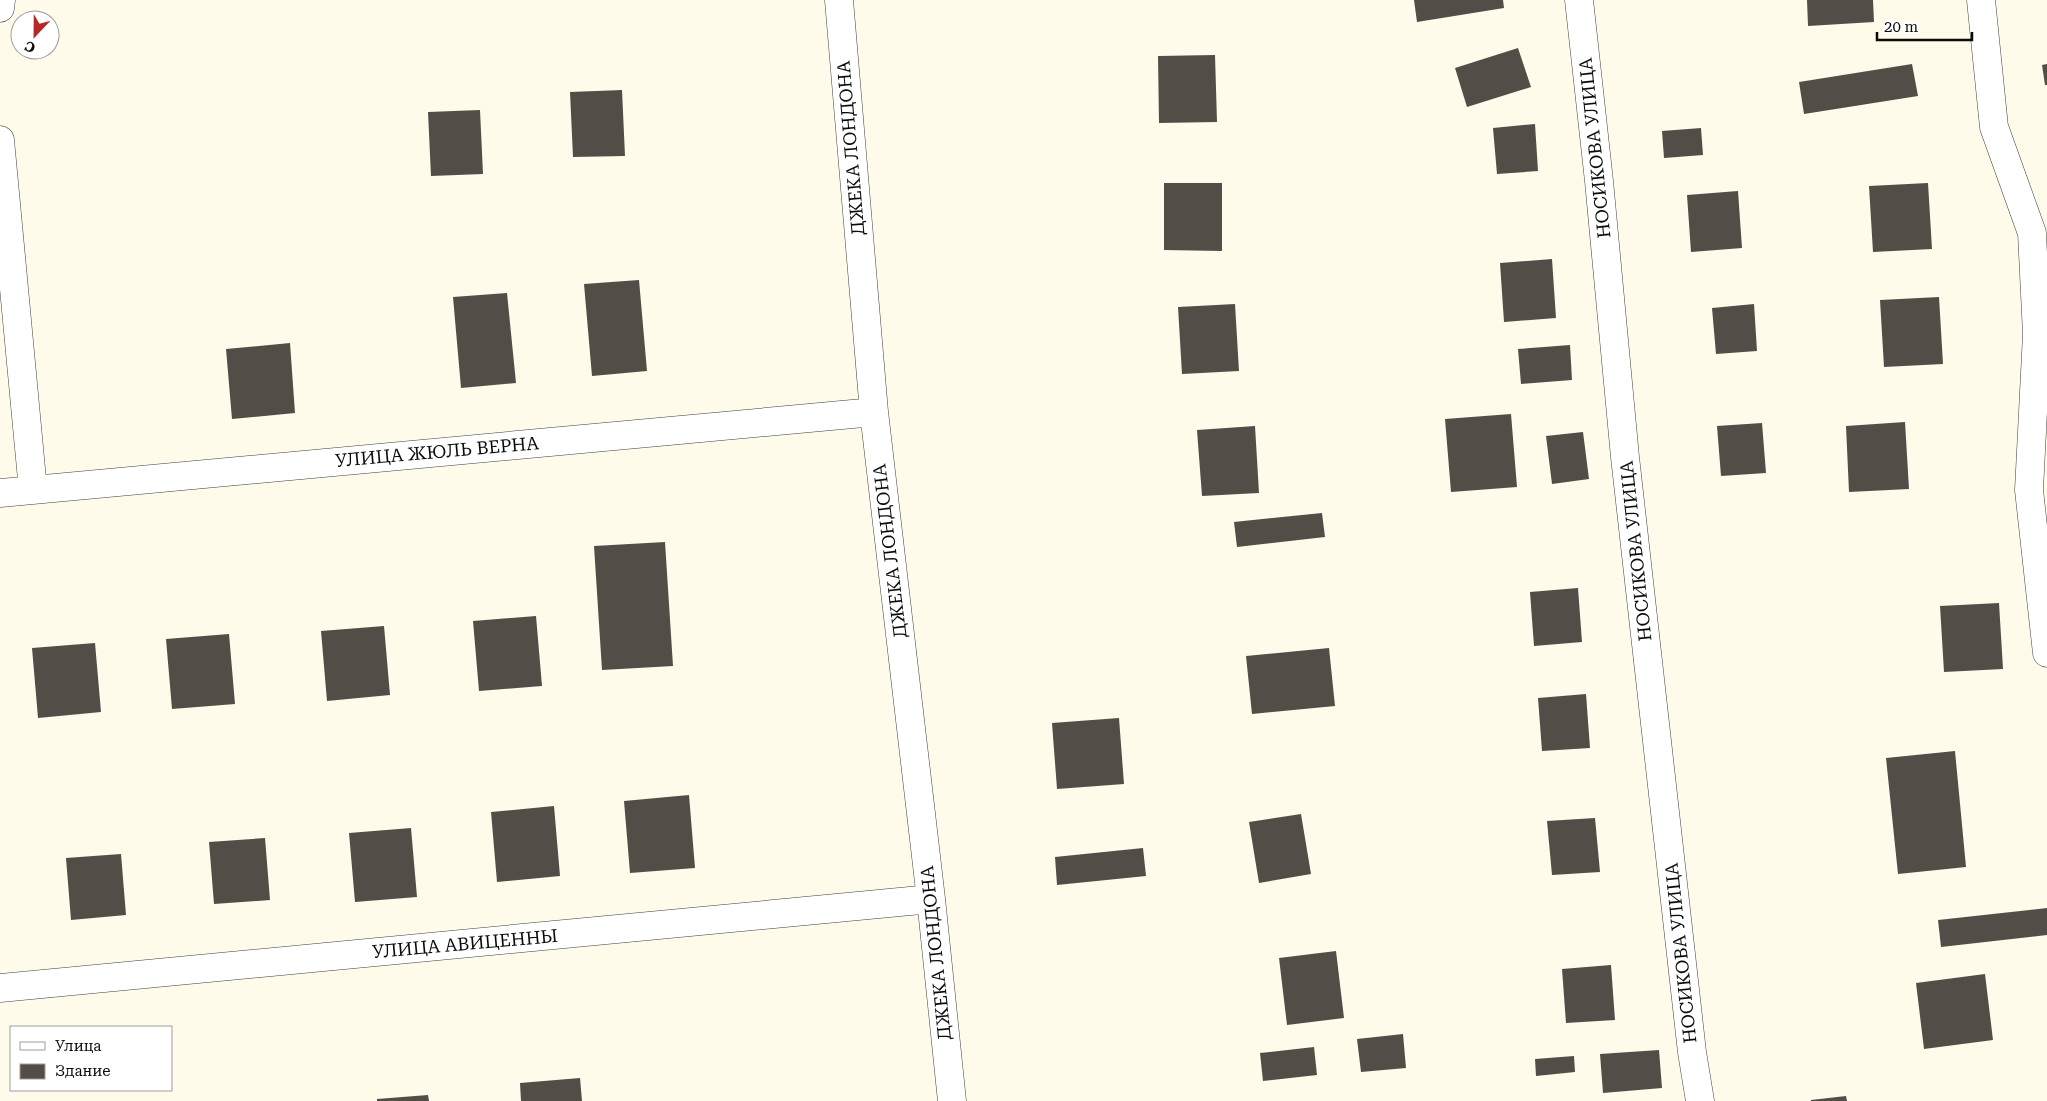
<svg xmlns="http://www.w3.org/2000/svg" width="2047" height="1101" font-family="'Roboto Serif',serif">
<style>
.building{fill:#534d48}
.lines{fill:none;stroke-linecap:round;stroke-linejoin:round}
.minor-casing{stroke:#3e3e3e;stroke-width:29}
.minor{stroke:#fff;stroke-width:28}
.labels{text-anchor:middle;stroke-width:5;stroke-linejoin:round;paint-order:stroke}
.street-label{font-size:18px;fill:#0b0b0b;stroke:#fff}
</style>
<rect width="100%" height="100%" fill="#fefbea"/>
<!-- building -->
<path class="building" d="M1414 0H1503L1504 8 1417 22Z
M1807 0H1873L1874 22 1808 26Z
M1518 48 1531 87 1467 107 1455 68Z
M1215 55 1217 122 1159 123 1158 56Z
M1912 64 1918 96 1804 114 1799 82Z
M2047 64V85H2045L2042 65Z
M622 90 625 156 573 157 570 92Z
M480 110 483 174 431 176 428 112Z
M1535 124 1538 171 1497 174 1493 128Z
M1701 128 1703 155 1664 158 1662 131Z
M1164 183H1222V251L1164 250Z
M1928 183 1932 249 1873 252 1869 186Z
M1738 191 1742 248 1691 252 1687 195Z
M1552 259 1556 318 1504 322 1500 263Z
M639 280 647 371 592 376 584 284Z
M507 293 516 383 461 388 453 297Z
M1939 297 1943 364 1884 367 1880 300Z
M1235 304 1239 371 1182 374 1178 307Z
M1754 304 1757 351 1716 354 1712 308Z
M290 343 295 413 232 419 226 349Z
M1570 345 1572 380 1521 384 1518 349Z
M1511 414 1517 487 1451 492 1445 419Z
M1905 422 1909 489 1849 492 1846 426Z
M1762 423 1766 473 1721 476 1717 426Z
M1255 426 1259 493 1202 496 1197 430Z
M1583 432 1589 479 1552 484 1546 436Z
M1322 513 1325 537 1237 547 1234 522Z
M665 542 673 666 602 670 594 546Z
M1578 588 1582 642 1534 646 1530 592Z
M1999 603 2003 669 1944 672 1940 606Z
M536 616 542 686 479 691 473 621Z
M384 626 390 695 327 701 321 631Z
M229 634 235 704 172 709 166 639Z
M95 643 101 712 38 718 32 648Z
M1329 648 1335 706 1252 714 1246 656Z
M1586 694 1590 748 1542 751 1538 698Z
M1119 718 1124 784 1057 789 1052 723Z
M1955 751 1966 867 1898 874 1886 758Z
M689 795 695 868 630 873 624 801Z
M554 806 560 876 497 882 491 812Z
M1301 814 1311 874 1259 883 1249 822Z
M1595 818 1600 872 1552 875 1547 821Z
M411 828 417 897 355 902 349 833Z
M265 838 270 900 214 904 209 842Z
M1143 848 1146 876 1057 885 1055 857Z
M121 854 126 915 71 920 66 858Z
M2047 908V935L1941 947 1938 920Z
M1336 951 1344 1018 1287 1025 1279 958Z
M1611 965 1615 1020 1566 1023 1562 969Z
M1985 974 1993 1040 1924 1049 1916 983Z
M1403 1034 1406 1068 1361 1072 1357 1039Z
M1314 1047 1317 1075 1263 1081 1260 1053Z
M1659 1050 1662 1088 1603 1093 1600 1054Z
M1574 1056 1575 1072 1536 1076 1535 1059Z
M580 1078 582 1101H521L520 1083Z
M428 1095 429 1101H377V1099Z
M1846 1096 1847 1101H1811V1100Z"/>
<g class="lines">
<!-- minor casing -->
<g class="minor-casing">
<path id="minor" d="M839 0 874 412 931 899 952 1101
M1579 0 1599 181 1625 457 1692 1052 1700 1101
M1981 0 1994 127 2032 233 2037 334 2029 490 2047 653
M0 8 1 0
M0 140 33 490
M0 493 874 412
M0 988 931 899"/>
</g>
<!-- minor -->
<use href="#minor" class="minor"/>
</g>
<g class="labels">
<!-- street labels -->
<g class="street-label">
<text transform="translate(851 148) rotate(-95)" y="6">ДЖЕКА ЛОНДОНА</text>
<text transform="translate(1595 148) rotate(-96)" y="6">НОСИКОВА УЛИЦА</text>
<text transform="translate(437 452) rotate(-5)" y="6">УЛИЦА ЖЮЛЬ ВЕРНА</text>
<text transform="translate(890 551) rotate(-97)" y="6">ДЖЕКА ЛОНДОНА</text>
<text transform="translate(1636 551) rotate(-96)" y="6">НОСИКОВА УЛИЦА</text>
<text transform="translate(465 944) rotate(-5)" y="6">УЛИЦА АВИЦЕННЫ</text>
<text transform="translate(936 953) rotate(-96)" y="6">ДЖЕКА ЛОНДОНА</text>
<text transform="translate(1681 953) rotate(-96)" y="6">НОСИКОВА УЛИЦА</text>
</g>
</g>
<!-- legend -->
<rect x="10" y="1026" width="162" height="65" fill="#ffffff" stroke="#9d9d9d"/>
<rect x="20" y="1042" width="25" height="8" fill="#ffffff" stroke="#9d9d9d"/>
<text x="55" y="1051" font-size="15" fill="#0b0b0b">Улица</text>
<rect x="20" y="1064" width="25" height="15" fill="#534d48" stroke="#9d9d9d"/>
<text x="55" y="1076" font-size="15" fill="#0b0b0b">Здание</text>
<!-- north arrow -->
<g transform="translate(35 35) rotate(202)"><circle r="24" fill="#ffffff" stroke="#9d9d9d"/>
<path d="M0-4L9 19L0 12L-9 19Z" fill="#b5292a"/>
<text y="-8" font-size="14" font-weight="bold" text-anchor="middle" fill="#0b0b0b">С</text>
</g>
<!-- scale -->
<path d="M1877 32v8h95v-8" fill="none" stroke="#0b0b0b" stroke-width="2.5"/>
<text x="1884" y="32" font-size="15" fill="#0b0b0b" stroke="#ffffff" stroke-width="4" paint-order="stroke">20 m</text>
</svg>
